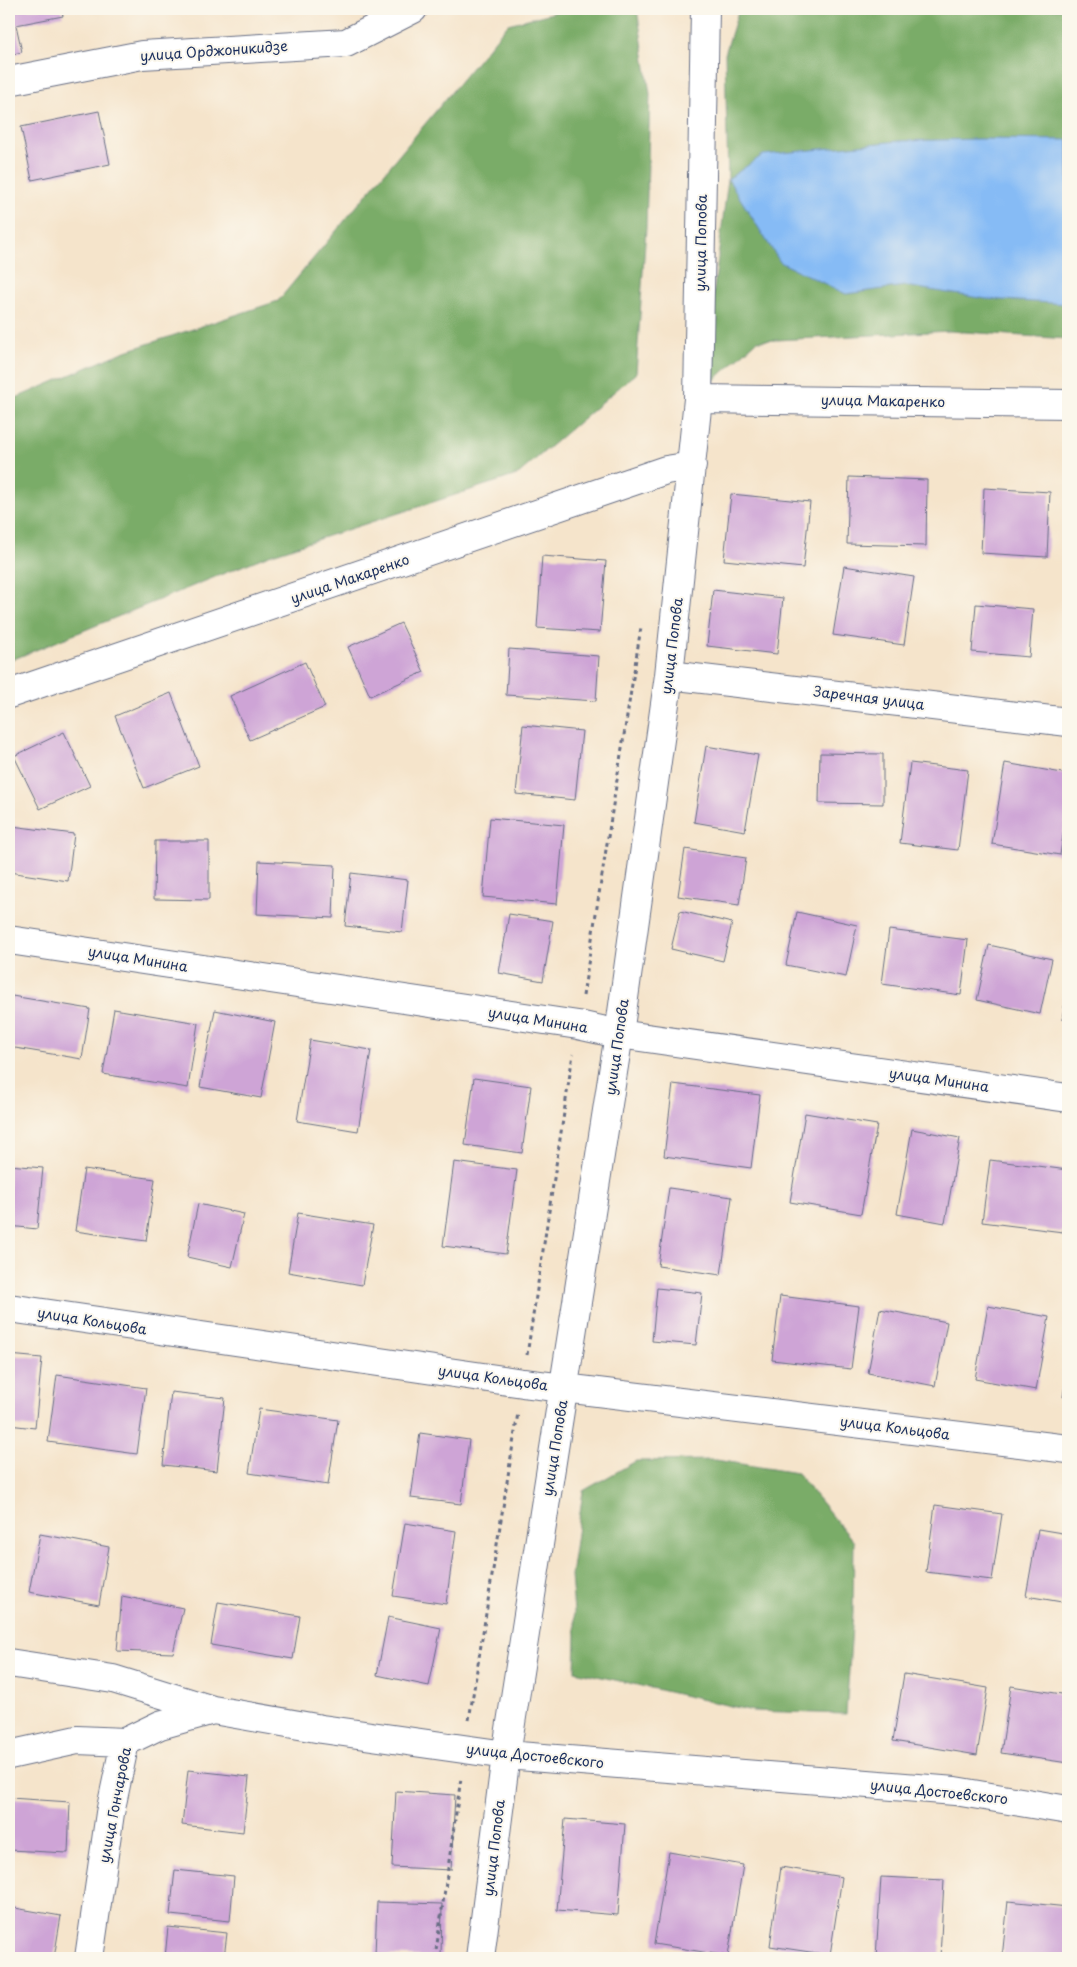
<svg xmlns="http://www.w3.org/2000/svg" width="1077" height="1967" font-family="'Playpen Sans',sans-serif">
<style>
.forest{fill:#7aac67;stroke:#4a6e62}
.water{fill:#86bbf5;stroke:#5075aa}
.building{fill:#cea4d6}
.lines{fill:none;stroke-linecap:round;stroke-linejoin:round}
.street-casing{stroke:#676e84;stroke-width:30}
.path{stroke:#676e84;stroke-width:3;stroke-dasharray:4 4;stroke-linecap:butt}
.street{stroke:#fff;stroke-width:28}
.labels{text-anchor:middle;stroke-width:4;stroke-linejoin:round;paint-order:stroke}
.street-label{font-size:14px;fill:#1b2f5e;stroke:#fbf7ec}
</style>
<rect width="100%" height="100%" fill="#fbf7ec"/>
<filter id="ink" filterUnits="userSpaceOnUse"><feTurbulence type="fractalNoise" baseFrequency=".02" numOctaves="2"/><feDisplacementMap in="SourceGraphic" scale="10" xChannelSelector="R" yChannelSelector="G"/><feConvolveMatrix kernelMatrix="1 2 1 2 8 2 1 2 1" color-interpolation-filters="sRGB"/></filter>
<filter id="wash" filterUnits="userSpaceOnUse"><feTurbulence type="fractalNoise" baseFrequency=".0096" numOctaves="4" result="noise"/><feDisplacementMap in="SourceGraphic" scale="20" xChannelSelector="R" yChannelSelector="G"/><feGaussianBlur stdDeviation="1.12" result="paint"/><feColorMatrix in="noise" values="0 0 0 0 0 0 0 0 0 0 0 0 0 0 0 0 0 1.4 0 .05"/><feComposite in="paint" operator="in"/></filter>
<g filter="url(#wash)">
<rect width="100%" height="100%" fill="#f5e4cb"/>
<!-- forest -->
<path class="forest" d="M568 9H637L650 94 646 228 636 373 517 475 269 555 9 661V401L123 352 278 301 508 24Z
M739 9H1068V339L950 331 757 341 701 392 728 179 725 54Z
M716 1460 797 1473 854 1542 853 1612 846 1714 753 1711 575 1671 576 1635 571 1576 583 1491 636 1461Z"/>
<!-- water -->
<path class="water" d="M979 139 1068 140V304L986 299 905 286 846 294 780 262 728 179 763 155 899 141Z"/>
<g id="blocks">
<!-- building -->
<path class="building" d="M9 9H61L63 16 16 25 22 52 9 55Z
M99 111 110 164 32 180 21 127Z
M849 477 927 480 926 546 847 544Z
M984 488 1050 492 1047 557 981 553Z
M731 494 810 502 803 568 724 560Z
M542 556 606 561 600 632 537 628Z
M844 566 914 577 904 645 833 635Z
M713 590 783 598 777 654 707 646Z
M976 604 1033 609 1029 657 972 652Z
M401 623 424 672 370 696 348 647Z
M509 649 599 656 596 701 506 695Z
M305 662 325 707 250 740 230 696Z
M171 693 199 766 144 788 115 716Z
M523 725 582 731 575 800 516 794Z
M64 732 90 786 40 809 14 756Z
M706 746 758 755 745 831 694 822Z
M820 753 883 754V804L819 803Z
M910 763 968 770 958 850 900 843Z
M1005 763 1068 774V804L1060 855 992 844Z
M490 818 564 825 557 904 483 897Z
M12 826 74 834 68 881 9 872Z
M155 841H209V900L154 899Z
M685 849 746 858 739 905 678 896Z
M259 861 335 865 333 918 257 914Z
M351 873 408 880 402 932 345 926Z
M680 911 732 923 723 961 671 949Z
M797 912 857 925 846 977 786 965Z
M509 914 553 921 543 981 499 973Z
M889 930 968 940 961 995 882 984Z
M989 945 1052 959 1040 1014 977 1000Z
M1067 990H1068V1020L1062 1019Z
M12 996 90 1009 82 1059 9 1047V1016Z
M114 1009 198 1023 188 1088 103 1074Z
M215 1010 275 1022 261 1098 200 1087Z
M310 1040 371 1050 358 1131 297 1121Z
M474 1078 531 1086 522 1153 465 1145Z
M673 1084 760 1095 751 1168 664 1156Z
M805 1113 877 1125 861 1214 790 1202Z
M912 1129 960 1138 945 1223 897 1214Z
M990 1160 1068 1170 1063 1232 982 1222Z
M454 1162 517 1170 506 1254 443 1246Z
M9 1165 43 1168 37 1229 9 1226Z
M84 1169 155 1179 146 1241 75 1231Z
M669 1188 732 1197 721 1275 658 1266Z
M198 1204 244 1214 232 1267 187 1257Z
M298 1213 373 1225 362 1285 288 1272Z
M657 1288 702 1293 696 1345 652 1341Z
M780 1296 859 1306 851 1369 772 1360Z
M988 1306 1049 1317 1036 1390 975 1379Z
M880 1309 947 1322 935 1386 868 1373Z
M9 1355 42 1358 35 1428 9 1425Z
M1067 1372H1068V1397H1063Z
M57 1375 146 1388 137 1454 48 1442Z
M171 1392 225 1398 217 1471 163 1465Z
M259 1409 338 1420 328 1485 249 1473Z
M420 1433 469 1440 461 1504 411 1498Z
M935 1505 1002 1514 992 1580 926 1572Z
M405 1523 456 1531 446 1604 393 1596Z
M1038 1529 1068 1534V1603L1026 1596Z
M40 1534 109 1547 99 1605 29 1592Z
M122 1596 183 1608 173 1653 117 1651Z
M218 1602 300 1616 293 1659 211 1645Z
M388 1617 441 1628 429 1686 377 1675Z
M904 1674 988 1688 977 1755 893 1741Z
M1011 1686 1068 1695V1763L1001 1753Z
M188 1770 249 1777 243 1832 182 1825Z
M396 1791 455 1795 451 1870 392 1867Z
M10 1798 70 1802 68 1853 9 1850Z
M565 1819 625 1824 618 1915 557 1910Z
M669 1852 743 1865 728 1956 654 1944Z
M781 1867 842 1877 830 1955 770 1946Z
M175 1870 234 1876 230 1921 170 1915Z
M881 1877 944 1880 940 1958H876Z
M1008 1901 1068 1907V1958H1002Z
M377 1902 442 1904 441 1957 375 1955Z
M9 1907 61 1916 54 1958H9Z
M168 1927 227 1933 224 1958H165Z"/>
</g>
</g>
<g filter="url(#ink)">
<use href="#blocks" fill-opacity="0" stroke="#676e84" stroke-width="1"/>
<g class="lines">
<!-- street casing -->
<g class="street-casing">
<path id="street" d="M9 81 142 55 346 43 413 9
M698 399 1068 404
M669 675 1068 722
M9 694 666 470 692 466
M9 940 578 1025 619 1034 1068 1098
M9 1308 523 1383 1068 1449
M9 1663 113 1679 213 1710 322 1729 506 1755 955 1791 1068 1810
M9 1755 77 1740 125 1742
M89 1958 110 1813 125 1742 160 1725 213 1710
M480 1958 506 1755 619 1034 669 675 698 399 705 9"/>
</g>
<!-- path -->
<path class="path" d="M583 996 641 627
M527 1355 573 1054
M469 1720 518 1413
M435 1958 461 1778"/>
<!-- street -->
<use href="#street" class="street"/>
</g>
</g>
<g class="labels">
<!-- street labels -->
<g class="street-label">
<text transform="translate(214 51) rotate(-4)" y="5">улица Орджоникидзе</text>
<text transform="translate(701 243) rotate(-89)" y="5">улица Попова</text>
<text transform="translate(883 401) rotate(1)" y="5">улица Макаренко</text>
<text transform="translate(350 579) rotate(-19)" y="5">улица Макаренко</text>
<text transform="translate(672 646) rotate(-83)" y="5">улица Попова</text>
<text transform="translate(869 698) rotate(7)" y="5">Заречная улица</text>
<text transform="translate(138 959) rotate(9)" y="5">улица Минина</text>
<text transform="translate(538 1020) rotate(9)" y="5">улица Минина</text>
<text transform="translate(617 1047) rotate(-82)" y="5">улица Попова</text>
<text transform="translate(939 1080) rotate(8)" y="5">улица Минина</text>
<text transform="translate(92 1321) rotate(9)" y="5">улица Кольцова</text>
<text transform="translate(493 1378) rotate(8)" y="5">улица Кольцова</text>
<text transform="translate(895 1428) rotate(7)" y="5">улица Кольцова</text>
<text transform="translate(555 1448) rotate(-81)" y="5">улица Попова</text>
<text transform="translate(535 1756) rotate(6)" y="5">улица Достоевского</text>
<text transform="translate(939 1792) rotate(6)" y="5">улица Достоевского</text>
<text transform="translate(115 1805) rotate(-79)" y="5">улица Гончарова</text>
<text transform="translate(494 1848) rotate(-83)" y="5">улица Попова</text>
</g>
</g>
<!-- margin -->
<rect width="1077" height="1967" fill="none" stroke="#fbf7ec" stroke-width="30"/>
</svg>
